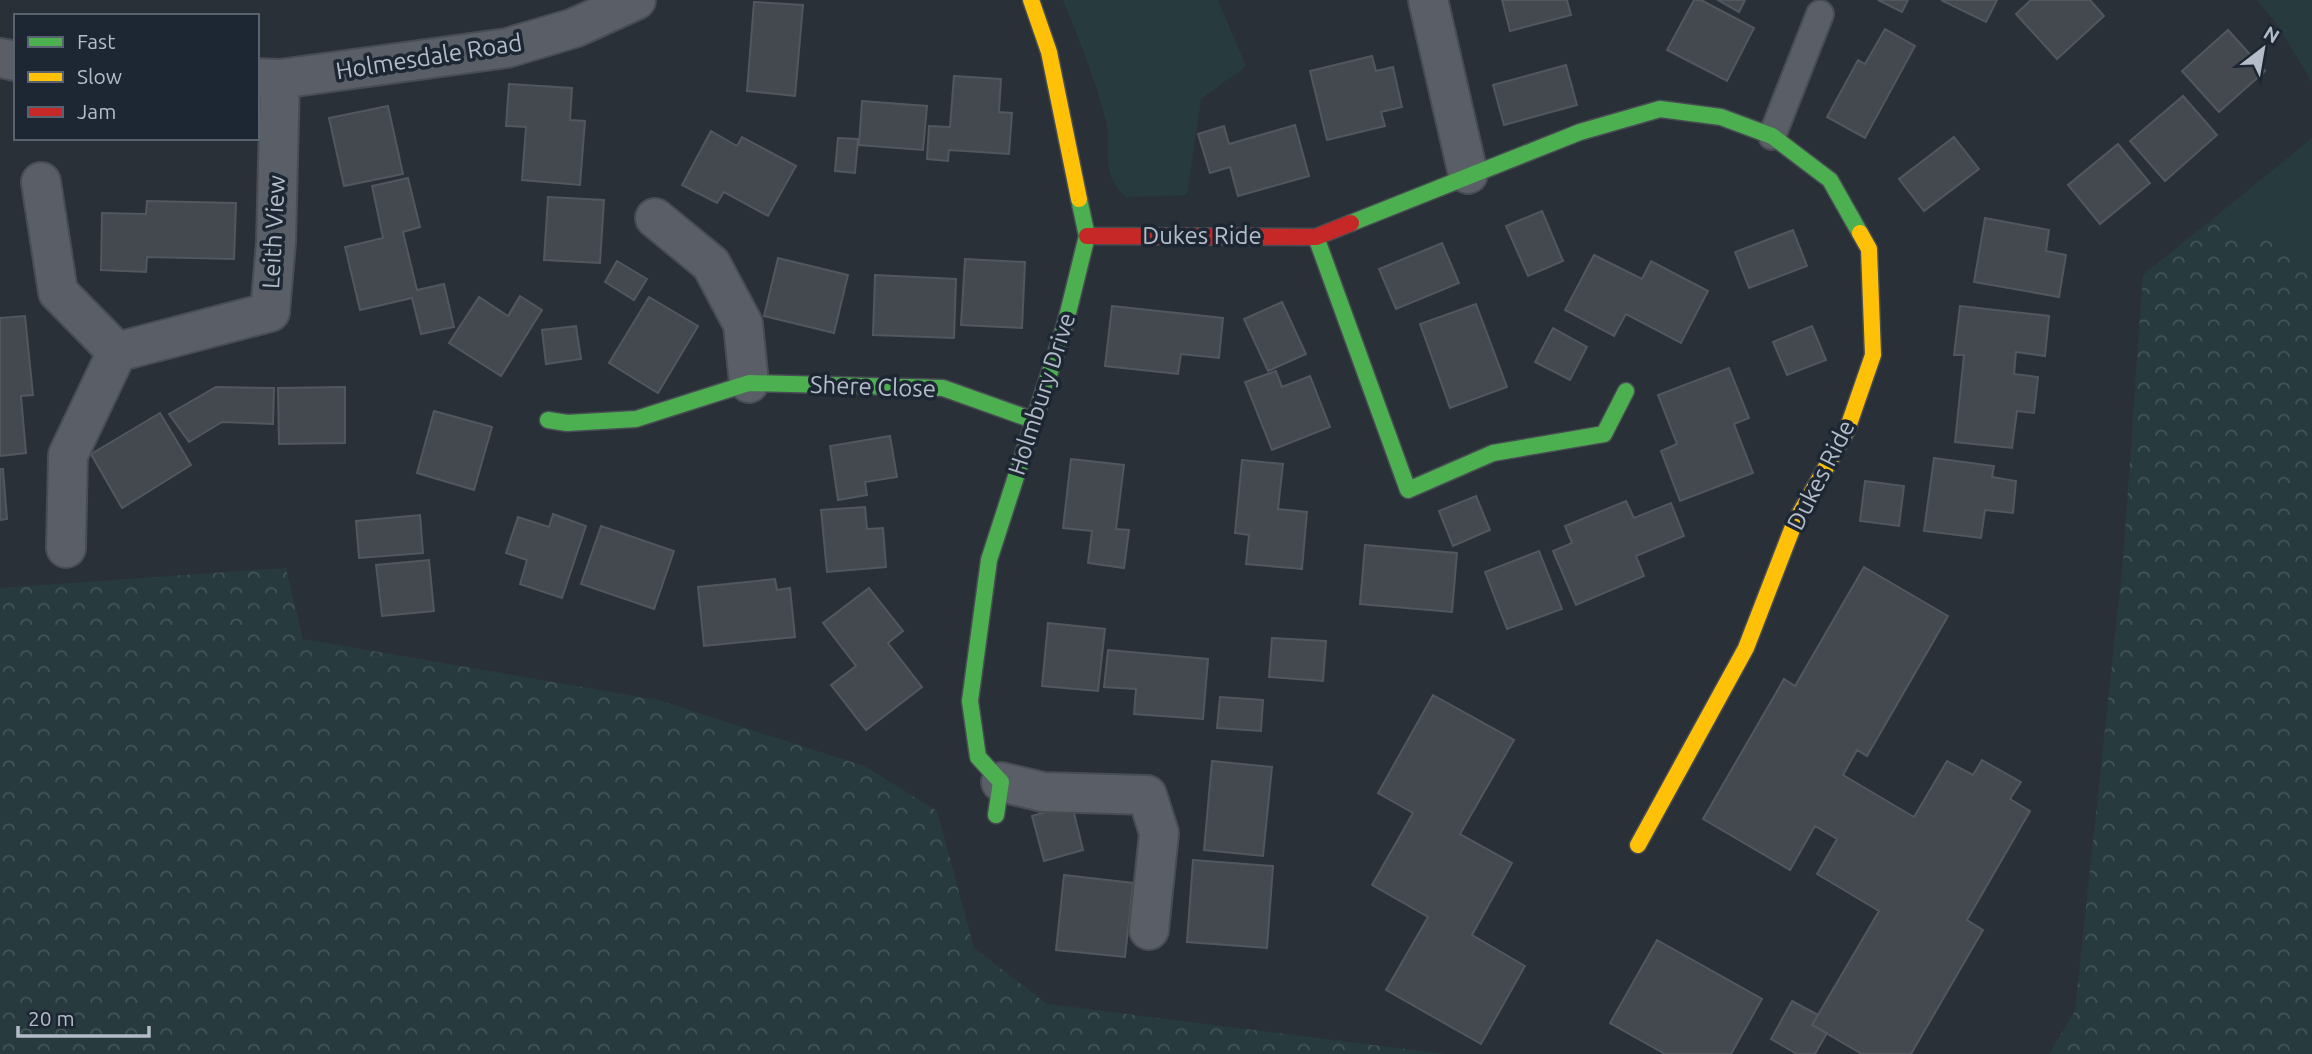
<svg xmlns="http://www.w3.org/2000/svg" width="2312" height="1054" font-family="Ubuntu,sans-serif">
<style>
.grass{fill:#273a3e}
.forest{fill:url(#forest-crowns)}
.building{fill:#444950;stroke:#52575f;stroke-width:2}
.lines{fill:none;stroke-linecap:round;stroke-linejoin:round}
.lane-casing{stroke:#484c53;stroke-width:30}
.street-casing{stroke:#484c53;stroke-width:42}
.fast-casing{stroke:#484c53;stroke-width:19}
.slow-casing{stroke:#484c53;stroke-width:19}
.jam-casing{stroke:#484c53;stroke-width:19}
.lane{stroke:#5a5e66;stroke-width:26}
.street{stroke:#5a5e66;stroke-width:38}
.fast{stroke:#4caf50;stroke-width:16}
.slow{stroke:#ffc107;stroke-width:16}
.jam{stroke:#c62828;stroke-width:16}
.labels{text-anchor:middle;stroke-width:7;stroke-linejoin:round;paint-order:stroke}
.street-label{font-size:24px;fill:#b4bcc9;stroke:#1d2633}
</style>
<defs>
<pattern id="forest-crowns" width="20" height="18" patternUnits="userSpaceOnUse" patternTransform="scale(1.75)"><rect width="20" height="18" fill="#273a3e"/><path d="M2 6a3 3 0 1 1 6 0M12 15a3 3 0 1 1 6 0" fill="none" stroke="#445559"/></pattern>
</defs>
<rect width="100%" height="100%" fill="#2a3038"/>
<!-- grass -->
<path class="grass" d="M1063 0H1218L1246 66 1201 99 1187 195 1126 197C1097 169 1114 150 1105 117 1094 77 1079 39 1063 0Z
M2257 0H2312V82L2278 26Z
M2312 138V254L2209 222Z"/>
<!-- forest -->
<path class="forest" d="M2209 222 2312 254V1054H2049L2075 1011 2123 561 2143 275Z
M286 568 303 639 658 700 864 766 937 811 974 948 1047 1004 1445 1054H0V588Z"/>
<!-- building -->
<path class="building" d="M1502 0H1567L1571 15 1510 31Z
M1694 0H1701L1754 28 1727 81 1667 50Z
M1718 0H1745L1739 12Z
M1878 0H1908L1902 12Z
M1941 0H1997L1986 22Z
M2031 0H2090L2104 16 2057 59 2016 14Z
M754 2 803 5 795 96 747 91Z
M1885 29 1915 46 1865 138 1827 117 1858 60 1865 64Z
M2228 30 2265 71 2219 112 2182 71Z
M1372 56 1376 71 1393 67 1402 107 1381 112 1385 126 1327 140 1310 71Z
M1566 65 1577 105 1504 125 1493 85Z
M954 76 1001 79 999 112 1012 113 1009 154 949 150 948 161 927 159 929 126 950 127Z
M509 84 572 88 570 120 585 121 580 185 522 180 526 127 506 126Z
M2183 96 2217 135 2165 181 2130 141Z
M862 101 927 106 923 150 859 145Z
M388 106 403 174 344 186 329 118Z
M1295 125 1309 176 1238 196 1230 167 1210 173 1198 134 1224 126 1229 144Z
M711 131 737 146 742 137 796 166 768 216 724 192 717 203 682 185Z
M1954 137 1979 169 1924 211 1899 179Z
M838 138 858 139 855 173 835 171Z
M2118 144 2150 183 2100 224 2068 185Z
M408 178 420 227 403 232 417 290 444 284 454 327 421 334 412 298 360 310 345 247 383 238 372 186Z
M548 197 604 200 600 263 544 260Z
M147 201 236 203 234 259 147 257 146 272 101 270 102 213 146 214Z
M1542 211 1563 261 1528 276 1506 226Z
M1985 218 2049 230 2046 251 2066 255 2059 297 1974 282Z
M1793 230 1807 266 1749 288 1735 252Z
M1442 243 1459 283 1396 309 1379 269Z
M1594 255 1642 279 1651 261 1708 291 1681 343 1626 314 1614 336 1565 310Z
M778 258 848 275 834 333 764 316Z
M965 259 1025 262 1022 328 961 325Z
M617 261 647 279 634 300 605 282Z
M875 275 956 279 954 338 873 335Z
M520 296 542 310 501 376 449 343 479 297 508 316Z
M649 297 698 326 658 393 609 363Z
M1282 302 1306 354 1268 371 1244 319Z
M1476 304 1507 387 1450 408 1420 324Z
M1112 306 1223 318 1219 358 1181 354 1178 374 1105 366Z
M1960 306 2049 316 2045 356 2016 352 2014 374 2038 377 2034 413 2017 411 2012 448 1955 442 1964 355H1954Z
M25 316 33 395 21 396 26 453 0 456V318Z
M576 326 581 359 546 364 542 330Z
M1812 326 1826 360 1787 375 1773 342Z
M1553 328 1587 347 1570 380 1535 362Z
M1729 368 1749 418 1734 424 1753 473 1680 501 1661 451 1677 444 1658 395Z
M1276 371 1282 387 1310 376 1330 427 1272 450 1245 382Z
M216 387 274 388 273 424 222 422 189 442 169 414Z
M345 387V443L279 444 278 388Z
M434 411 492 427 474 490 417 473Z
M160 413 191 465 122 508 91 454Z
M890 436 897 477 865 482 867 495 838 500 830 446Z
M1934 458 1994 466 1992 477 2016 481 2013 513 1985 510 1981 538 1924 531Z
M1071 459 1124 465 1116 529 1129 530 1124 568 1088 563 1092 531 1063 528Z
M1242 460 1283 464 1278 509 1307 512 1302 569 1246 564 1249 535 1235 533Z
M0 469H3L7 519 0 520Z
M1865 481 1904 486 1899 526 1860 521Z
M1476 496 1490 530 1453 546 1439 511Z
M1626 501 1634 518 1671 503 1684 536 1636 556 1644 576 1576 605 1553 551 1572 543 1565 526Z
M865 507 867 529 883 528 886 567 827 572 821 510Z
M553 514 586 526 562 598 520 584 527 560 506 553 518 517 549 527Z
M420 515 423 553 359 558 356 521Z
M601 526 674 551 654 609 581 584Z
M1365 545 1457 553 1452 612 1360 604Z
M1539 551 1562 609 1507 629 1485 572Z
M429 560 434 611 382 616 376 565Z
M1864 567 1948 616 1867 756 1857 750 1843 775 1914 817 1947 761 1973 775 1982 760 2021 782 2010 799 2030 811 1967 920 1983 930 1911 1054H1862L1812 1025 1879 911 1817 874 1837 839 1815 826 1790 870 1703 819 1784 679 1795 686Z
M775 579 777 590 790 588 795 637 704 646 698 587Z
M869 588 903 631 888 643 922 687 866 730 831 685 856 666 823 623Z
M1048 623 1105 629 1098 691 1042 686Z
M1272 638 1326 641 1323 681 1269 677Z
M1108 650 1208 659 1203 719 1134 714 1136 689 1104 687Z
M1433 695 1514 740 1460 834 1512 863 1472 935 1525 966 1481 1044 1386 990 1428 917 1372 885 1413 813 1378 793Z
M1220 697 1263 700 1261 731 1217 728Z
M1212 761 1272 767 1263 856 1204 850Z
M1072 805 1083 850 1044 861 1032 816Z
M1193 860 1273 866 1267 948 1187 942Z
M1064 875 1133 883 1125 957 1056 950Z
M1657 940 1762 999 1731 1054H1665L1610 1023Z
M1792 1001 1818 1015 1812 1025 1827 1033 1815 1054H1797L1771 1039Z"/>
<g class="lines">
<!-- lane casing -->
<g class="lane-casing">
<path id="lane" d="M1772 136 1820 14"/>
</g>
<!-- street casing -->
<g class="street-casing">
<path id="street" d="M1428 0 1468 174
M0 58 16 61
M257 78 280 79 507 48 574 28 636 0
M41 182 58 292 117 352
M655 218 711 264 743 324 749 383
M117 352 270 312 276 242 280 79
M66 548 68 455 117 352
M1001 782 1043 792 1147 795 1159 833 1149 930"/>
</g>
<!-- fast casing -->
<g class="fast-casing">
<path id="fast" d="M1351 223 1580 132 1660 109 1721 117 1772 136 1830 180 1860 233
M1316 237 1408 490 1493 453 1604 434 1626 391
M548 420 567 423 636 419 749 383 943 388 1033 420
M996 815 1001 782 978 757 970 701 989 560 1065 325 1087 236 1079 199"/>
</g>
<!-- slow casing -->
<g class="slow-casing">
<path id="slow" d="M1031 0 1049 52 1079 199
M1638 845 1746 648 1794 524 1847 430 1873 355 1869 249 1860 233"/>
</g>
<!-- jam casing -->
<g class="jam-casing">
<path id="jam" d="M1087 236 1316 237 1351 223"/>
</g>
<!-- lane -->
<use href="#lane" class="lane"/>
<!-- street -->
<use href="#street" class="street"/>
<!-- fast -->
<use href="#fast" class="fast"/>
<!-- slow -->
<use href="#slow" class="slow"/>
<!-- jam -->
<use href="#jam" class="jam"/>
</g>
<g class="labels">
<!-- street labels -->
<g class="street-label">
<text transform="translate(429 57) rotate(-9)" y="8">Holmesdale Road</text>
<text transform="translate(274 232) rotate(-87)" y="8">Leith View</text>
<text x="1202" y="244">Dukes Ride</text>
<text transform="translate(873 387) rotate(2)" y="8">Shere Close</text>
<text transform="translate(1042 394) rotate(-72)" y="8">Holmbury Drive</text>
<text transform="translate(1821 475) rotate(-63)" y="8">Dukes Ride</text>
</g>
</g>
<!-- legend -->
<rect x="14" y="14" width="245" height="126" fill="#1d2633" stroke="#59626f" stroke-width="2"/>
<rect x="28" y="37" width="35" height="10" fill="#4caf50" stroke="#59626f" stroke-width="2"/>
<text x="77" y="49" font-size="21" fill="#b4bcc9">Fast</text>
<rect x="28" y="72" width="35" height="10" fill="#ffc107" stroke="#59626f" stroke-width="2"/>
<text x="77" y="84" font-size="21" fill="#b4bcc9">Slow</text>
<rect x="28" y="107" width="35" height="10" fill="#c62828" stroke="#59626f" stroke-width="2"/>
<text x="77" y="119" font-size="21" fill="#b4bcc9">Jam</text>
<!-- north arrow -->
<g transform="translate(2263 49) rotate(31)" stroke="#1d2633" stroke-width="5" paint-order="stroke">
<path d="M0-5L12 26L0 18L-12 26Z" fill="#b4bcc9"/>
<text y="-10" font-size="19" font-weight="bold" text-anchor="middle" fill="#b4bcc9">N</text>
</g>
<!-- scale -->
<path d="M18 1026v10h131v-10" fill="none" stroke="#b4bcc9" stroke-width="3.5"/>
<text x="28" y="1026" font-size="21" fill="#b4bcc9" stroke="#1d2633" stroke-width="5" paint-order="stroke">20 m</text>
</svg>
